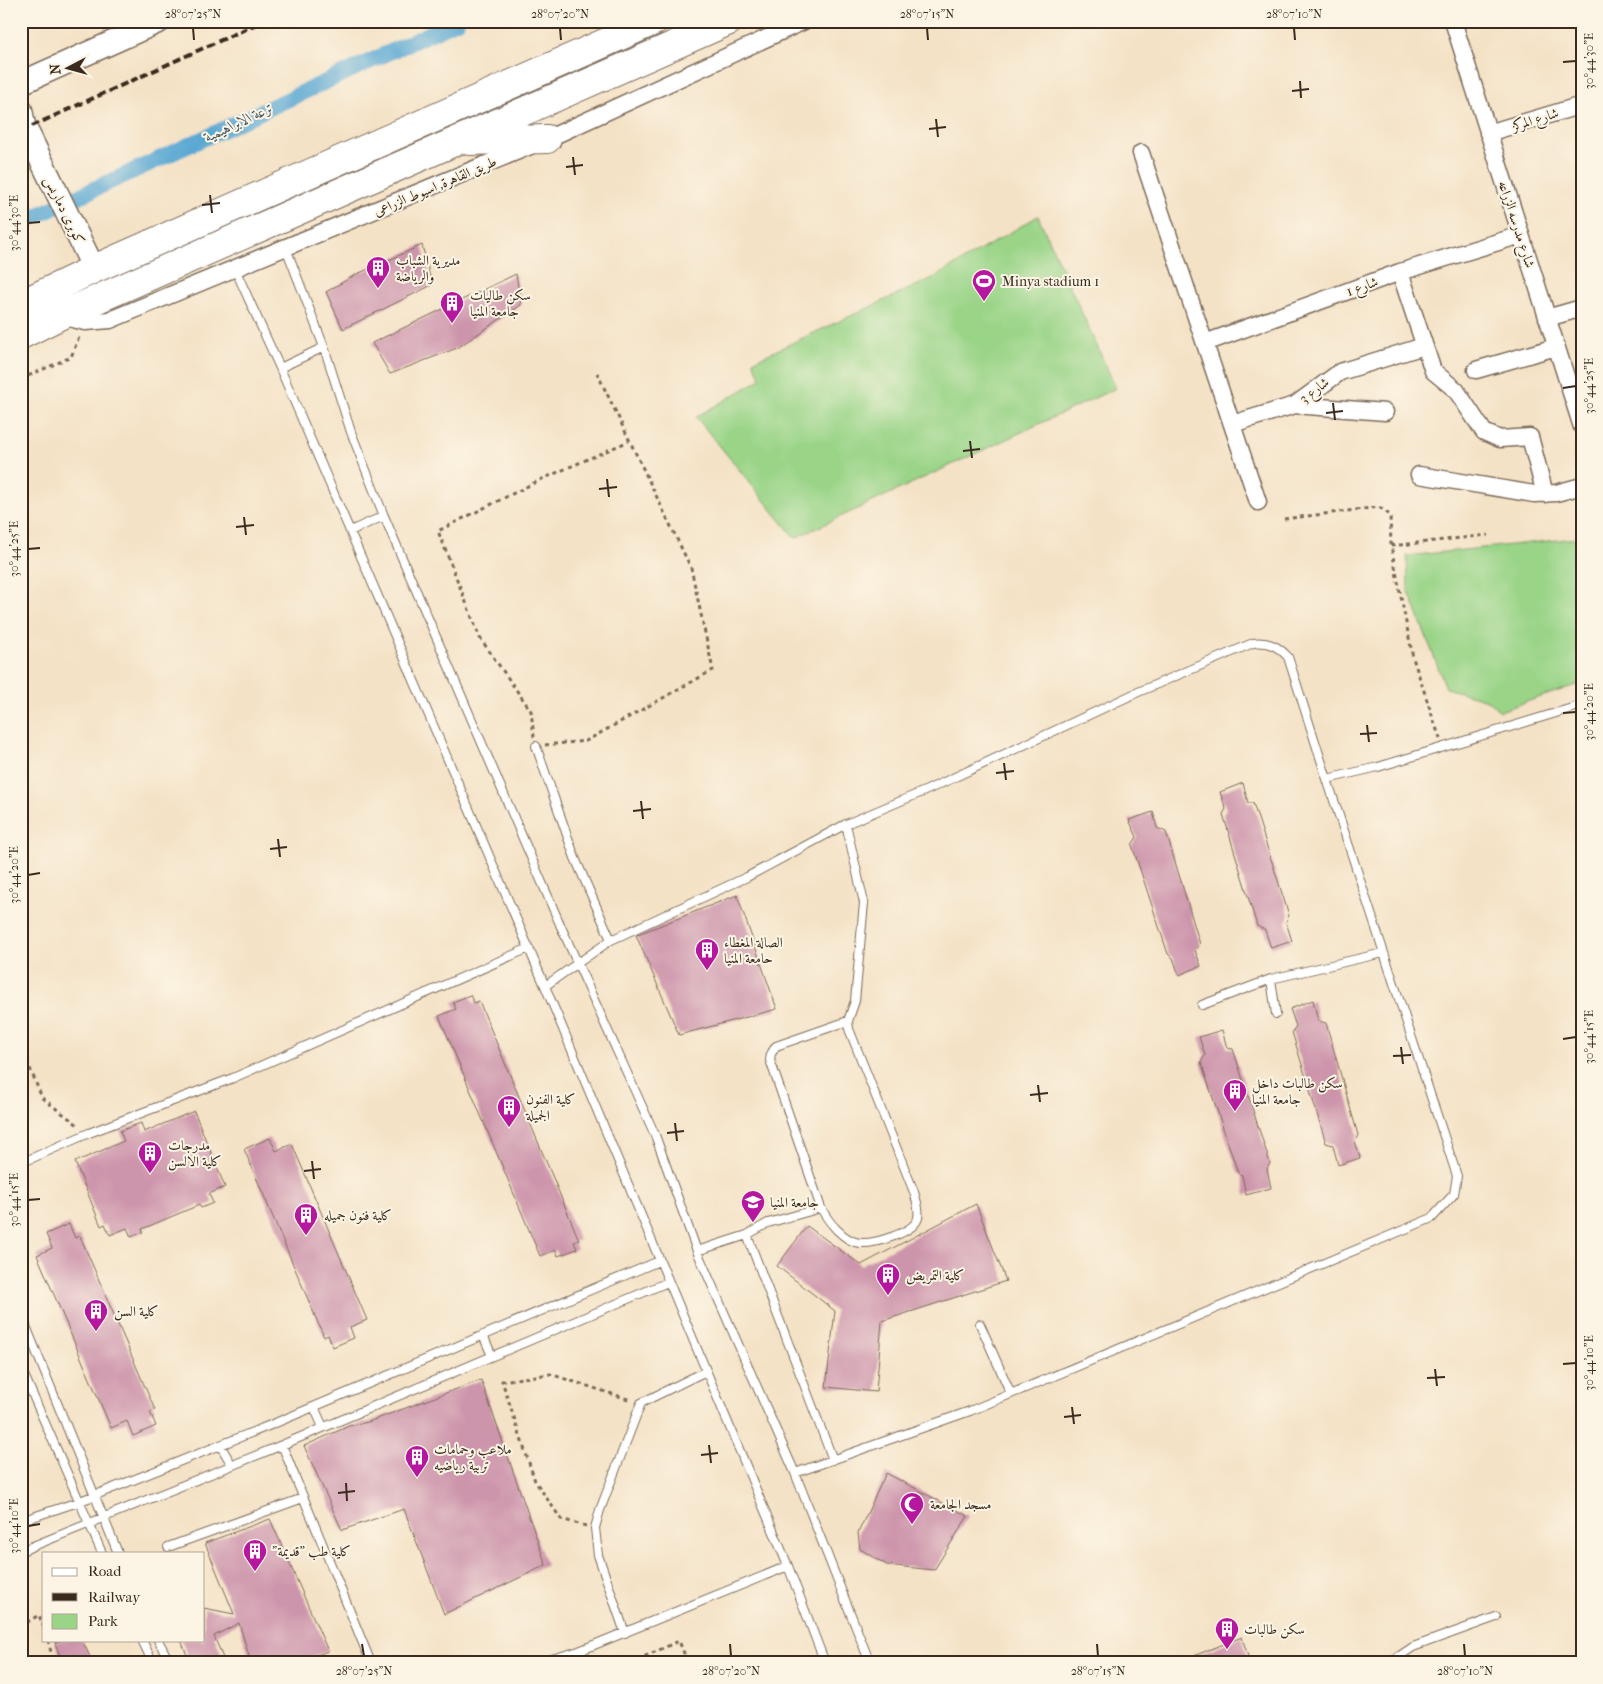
<svg xmlns="http://www.w3.org/2000/svg" width="1603" height="1684" font-family="'IM FELL French Canon',Amiri,serif">
<style>
.green{fill:#99d487;stroke:#6a7f52}
.lines{fill:none;stroke-linecap:round;stroke-linejoin:round}
.canal{stroke:#59a7d3;stroke-width:16}
.building{fill:#cd95ac}
.lane-casing{stroke:#7c6a59;stroke-width:10}
.street-casing{stroke:#7c6a59;stroke-width:19}
.secondary-casing{stroke:#7c6a59;stroke-width:25}
.highway-casing{stroke:#7c6a59;stroke-width:30}
.path{stroke:#7c6a59;stroke-width:3;stroke-dasharray:4 4;stroke-linecap:butt}
.lane{stroke:#fff;stroke-width:8}
.street{stroke:#fff;stroke-width:16}
.secondary{stroke:#fff;stroke-width:22}
.highway{stroke:#fff;stroke-width:28}
.rail{stroke:#3b2a1e;stroke-width:4;stroke-dasharray:8 4;stroke-linecap:butt}
.ticks{fill:none;stroke:#3b2a1e;stroke-width:2}
.labels{text-anchor:middle;stroke-width:4;stroke-linejoin:round;paint-order:stroke}
.street-label{font-size:14px;fill:#3b2a1e;stroke:#fcf5e5}
.poi-label{font-size:14px;fill:#3b2a1e;stroke:#fcf5e5;text-anchor:start}
.water-label{font-size:15px;font-style:italic;fill:#46565d;stroke:#fcf5e5}
.neatline{fill:none;stroke:#3b2a1e;stroke-width:2}
.ticks-label{font-size:12px;text-anchor:middle;fill:#3b2a1e}
</style>
<rect width="100%" height="100%" fill="#fcf5e5"/>
<filter id="ink" filterUnits="userSpaceOnUse"><feTurbulence type="fractalNoise" baseFrequency=".02" numOctaves="2"/><feDisplacementMap in="SourceGraphic" scale="10" xChannelSelector="R" yChannelSelector="G"/><feConvolveMatrix kernelMatrix="1 2 1 2 8 2 1 2 1" color-interpolation-filters="sRGB"/></filter>
<filter id="wash" filterUnits="userSpaceOnUse"><feTurbulence type="fractalNoise" baseFrequency=".0096" numOctaves="4" result="noise"/><feDisplacementMap in="SourceGraphic" scale="20" xChannelSelector="R" yChannelSelector="G"/><feGaussianBlur stdDeviation="1.12" result="paint"/><feColorMatrix in="noise" values="0 0 0 0 0 0 0 0 0 0 0 0 0 0 0 0 0 1.4 0 .05"/><feComposite in="paint" operator="in"/></filter>
<g filter="url(#wash)">
<rect width="100%" height="100%" fill="#f4e2c6"/>
<!-- green -->
<path class="green" d="M1038 216 1116 388 795 538 696 417 761 379 753 361 935 277Z
M1577 538 1582 550V683L1500 711 1487 700 1446 688 1408 589 1407 556Z"/>
<g class="lines">
<!-- canal -->
<path class="canal" d="M21 223 457 21"/>
</g>
<g id="blocks">
<!-- building -->
<path class="building" d="M422 245 432 285 343 329 326 292 355 275Z
M516 274 521 305 457 348 390 374 372 343Z
M1243 783 1248 803H1253L1289 915 1286 922 1292 941 1271 948 1265 930 1257 926 1223 814 1226 809 1220 792Z
M1153 812 1157 828 1166 832 1200 944 1195 950 1201 966 1179 975 1173 958 1168 954 1132 845 1137 837 1129 820Z
M737 895 777 1009 679 1035 636 935Z
M470 995 474 1003 479 1001 579 1240 574 1242 577 1249 558 1256 556 1250 540 1256 439 1016 456 1009 453 1002Z
M1313 1000 1318 1021 1326 1023 1358 1135 1355 1141 1360 1158 1338 1165 1333 1145 1326 1143 1292 1032 1296 1026 1290 1009Z
M1222 1030 1227 1048 1233 1049 1270 1163 1267 1169 1271 1188 1246 1195 1242 1175 1238 1173 1201 1062 1205 1055 1199 1037Z
M194 1111 225 1187 209 1194 213 1203 201 1208 199 1205 142 1229 143 1232 131 1237 127 1228 110 1235 105 1224 101 1226 75 1162 124 1141 120 1131 141 1123 144 1132Z
M270 1138 276 1151 292 1144 367 1320 350 1327 354 1338 333 1347 328 1335 324 1337 244 1149Z
M976 1204 1006 1281 882 1321 876 1392 826 1387 835 1311 777 1266 807 1226 861 1265Z
M69 1224 75 1238 80 1236 155 1410 150 1412 156 1426 133 1436 127 1421 111 1428 37 1255 52 1248 46 1234Z
M481 1380 546 1565 444 1614 404 1509 342 1530 304 1446 349 1426 368 1422Z
M886 1473 968 1516 934 1570 887 1565 860 1549 858 1533Z
M270 1519 328 1651 295 1663H251L239 1623 214 1636 225 1663H190L181 1640H204V1608L234 1614 205 1543Z
M1242 1637 1250 1663H1178V1662Z
M62 1640H82L93 1663H63L55 1643Z"/>
</g>
</g>
<g filter="url(#ink)">
<use href="#blocks" fill-opacity="0" stroke="#7c6a59" stroke-width="1"/>
<g class="lines">
<!-- lane casing -->
<g class="lane-casing">
<path id="lane" d="M286 248 324 347 351 432 384 516 562 929 655 1135 697 1251 795 1473 870 1663
M235 269 280 368 545 986 788 1566 825 1663
M280 368 324 347
M350 531 384 516
M536 746 575 858 611 940
M1271 979 1276 1014
M545 986 611 940 747 877 846 824 927 790 1136 693 1253 643C1268 641 1278 646 1288 657L1327 779
M1202 1005 1271 979 1383 953
M21 1163 89 1133 233 1078 529 948
M821 1208 770 1060 771 1054 776 1046 848 1021
M747 1235 833 1460
M697 1251 747 1235 768 1223 821 1208C828 1221 843 1241 860 1243 874 1244 914 1233 918 1218 920 1209 916 1200 914 1192L849 1029 848 1021 855 1001 864 903 846 824
M21 1314 118 1553
M980 1324 1011 1394
M483 1335 492 1356
M21 1368 102 1553
M314 1407 323 1427
M220 1445 232 1465
M282 1445 371 1663
M795 1473 970 1411 1432 1218 1454 1194 1457 1176 1327 779 1378 767 1582 705
M21 1521 78 1502 273 1424 659 1261
M168 1547 303 1498
M21 1551 282 1445 668 1282
M625 1633 598 1555 595 1528 600 1510 641 1403 706 1371
M142 1640 153 1663
M158 1640 170 1663
M579 1651 588 1663
M538 1663 579 1651 788 1566
M1389 1663 1413 1647 1496 1617"/>
</g>
<!-- street casing -->
<g class="street-casing">
<path id="street" d="M1453 21 1582 427
M1488 133 1582 105
M1141 153 1258 502
M1400 272 1433 371 1456 390 1484 432 1500 439 1530 437 1545 494
M61 316 85 322 110 320 547 139 804 21
M1547 318 1582 308
M1205 343 1400 272 1521 235
M1476 370 1556 347
M1295 405 1385 412
M1232 424 1295 405 1340 372 1424 346
M1419 475 1534 494 1556 493 1582 486"/>
</g>
<!-- secondary casing -->
<g class="secondary-casing">
<path id="secondary" d="M21 83 160 21
M21 110 24 125 94 269"/>
</g>
<!-- highway casing -->
<g class="highway-casing">
<path id="highway" d="M470 141 547 139
M21 304 94 269 654 21
M21 335 59 316 729 21"/>
</g>
<!-- path -->
<path class="path" d="M21 379 71 357 79 337
M1284 519 1379 507 1390 515 1391 546 1413 658 1440 739
M1391 546 1488 535
M534 737 531 711 480 638 438 531 540 480 629 441
M545 745 586 741 713 670 691 568 597 373
M21 1046 42 1098 78 1125
M586 1526 561 1519 535 1481 502 1381 550 1374 631 1400
M21 1620 24 1624 39 1615 44 1628
M48 1640 53 1660 49 1663
M630 1663 679 1641 688 1663"/>
<!-- lane -->
<use href="#lane" class="lane"/>
<!-- street -->
<use href="#street" class="street"/>
<!-- secondary -->
<use href="#secondary" class="secondary"/>
<!-- highway -->
<use href="#highway" class="highway"/>
<!-- rail -->
<path class="rail" d="M21 131 263 21"/>
</g>
</g>
<!-- ticks -->
<path class="ticks" d="M193 28 194 40M560 28 561 40M927 28 928 40M1294 28 1295 40M1563 62 1576 61M1300 81 1301 98M1292 91 1309 89M936 119 938 137M929 129 946 127M573 157 575 175M566 167 583 165M210 195 212 213M202 205 220 203M28 223 40 222M1563 388 1576 386M1333 403 1335 420M1326 413 1343 411M970 441 972 458M963 451 980 449M607 479 609 497M599 489 617 487M244 517 246 535M236 527 254 525M28 549 40 548M1563 713 1576 712M1367 725 1369 742M1360 734 1377 733M1004 763 1006 780M996 773 1014 771M641 801 643 819M633 811 651 809M278 839 280 857M270 849 287 847M28 875 40 873M1563 1039 1576 1037M1401 1047 1403 1064M1393 1056 1411 1055M1038 1085 1040 1102M1030 1095 1048 1093M675 1123 677 1141M667 1133 684 1131M312 1161 314 1179M304 1171 321 1169M28 1200 40 1199M1563 1364 1576 1363M1435 1369 1437 1386M1427 1378 1445 1377M1072 1407 1074 1424M1064 1417 1081 1415M709 1445 711 1463M701 1455 718 1453M346 1483 347 1501M338 1493 355 1491M28 1526 40 1524M362 1644 364 1656M730 1644 731 1656M1097 1644 1098 1656M1464 1644 1465 1656"/>
<!-- icons -->
<defs>
<g id="building-pin" transform="scale(1.25)"><path d="M0 17L-7.5 6A9.5 9.5 0 1 1 7.5 6Z" fill="#b5179e" stroke="#fcf5e5"/><path d="M-4-6H4V6H1V3H-1V6H-4ZM-2.5-4.3h1.7v1.8h-1.7ZM.8-4.3h1.7v1.8H.8ZM-2.5-1h1.7V.8h-1.7ZM.8-1h1.7V.8H.8Z" fill="#fff"/></g>
<g id="stadium-pin" transform="scale(1.25)"><path d="M0 17L-7.5 6A9.5 9.5 0 1 1 7.5 6Z" fill="#b5179e" stroke="#fcf5e5"/><path d="M0-5a6.5 5 0 1 0 0 10a6.5 5 0 1 0 0-10ZM-3.5-1.8h7v3.6h-7Z" fill="#fff"/></g>
<g id="university-pin" transform="scale(1.25)"><path d="M0 17L-7.5 6A9.5 9.5 0 1 1 7.5 6Z" fill="#b5179e" stroke="#fcf5e5"/><path d="M0-5L7-2L0 1L-7-2ZM-4 1L0 2.5L4 1V4Q0 6-4 4Z" fill="#fff"/></g>
<g id="mosque-pin" transform="scale(1.25)"><path d="M0 17L-7.5 6A9.5 9.5 0 1 1 7.5 6Z" fill="#b5179e" stroke="#fcf5e5"/><path d="M3.5-4.9A6 6 0 1 0 3.5 4.9A5 5 0 1 1 3.5-4.9Z" fill="#fff"/></g>
</defs>
<g fill-rule="evenodd">
<use href="#building-pin" x="378" y="268"/>
<use href="#stadium-pin" x="984" y="281"/>
<use href="#building-pin" x="452" y="303"/>
<use href="#building-pin" x="707" y="950"/>
<use href="#building-pin" x="1235" y="1091"/>
<use href="#building-pin" x="509" y="1107"/>
<use href="#building-pin" x="150" y="1153"/>
<use href="#university-pin" x="753" y="1202"/>
<use href="#building-pin" x="306" y="1215"/>
<use href="#building-pin" x="888" y="1275"/>
<use href="#building-pin" x="96" y="1311"/>
<use href="#building-pin" x="417" y="1457"/>
<use href="#mosque-pin" x="912" y="1504"/>
<use href="#building-pin" x="255" y="1551"/>
<use href="#building-pin" x="1227" y="1629"/>
</g>
<g class="labels">
<!-- street labels -->
<g class="street-label">
<text transform="translate(1535 119) rotate(-17)" y="5">شارع المركز</text>
<text transform="translate(435 186) rotate(-23)" y="5">طريق القاهرة, اسيوط الزراعى</text>
<text transform="translate(65 210) rotate(64)" y="5">كوبرى دماريس</text>
<text transform="translate(1517 224) rotate(72)" y="5">شارع مدرسه الزراعه</text>
<text transform="translate(1362 286) rotate(-20)" y="5">شارع 1</text>
<text transform="translate(1314 390) rotate(-38)" y="5">شارع 3</text>
</g>
<!-- poi labels -->
<g class="poi-label">
<text x="396" y="265">مديرية الشباب<tspan x="396" dy="16">والرياضة</tspan></text>
<text x="1002" y="286">Minya stadium 1</text>
<text x="470" y="300">سكن طاليات<tspan x="470" dy="16">جامعة المنيا</tspan></text>
<text x="724" y="947">الصالة المغطاء<tspan x="724" dy="16">حامعة المنيا</tspan></text>
<text x="1252" y="1088">سكن طالبات داخل<tspan x="1252" dy="16">جامعة المنيا</tspan></text>
<text x="526" y="1104">كلية الفنون<tspan x="526" dy="16">الجميلة</tspan></text>
<text x="168" y="1150">مدرجات<tspan x="168" dy="16">كلية الالسن</tspan></text>
<text x="770" y="1207">جامعة المنيا</text>
<text x="324" y="1220">كلية فنون جميله</text>
<text x="906" y="1280">كلية التمريض</text>
<text x="114" y="1316">كلية السن</text>
<text x="434" y="1454">ملاعب وحمامات<tspan x="434" dy="16">تربية رياضيه</tspan></text>
<text x="930" y="1509">مسجد الجامعة</text>
<text x="272" y="1556">"كلية طب "قديمة</text>
<text x="1244" y="1634">سكن طالبات</text>
</g>
<!-- water labels -->
<g class="water-label">
<text transform="translate(239 122) rotate(-25)" y="5">ترعة الابراهيمية</text>
</g>
</g>
<!-- margin -->
<rect width="1603" height="1684" fill="none" stroke="#fcf5e5" stroke-width="55"/>
<!-- legend -->
<rect x="42" y="1552" width="162" height="90" fill="#fcf5e5" stroke="#afa495"/>
<rect x="52" y="1568" width="25" height="8" fill="#ffffff" stroke="#afa495"/>
<text x="88" y="1576" font-size="15" fill="#3b2a1e">Road</text>
<rect x="52" y="1593" width="25" height="8" fill="#3b2a1e" stroke="#afa495"/>
<text x="88" y="1602" font-size="15" fill="#3b2a1e">Railway</text>
<rect x="52" y="1614" width="25" height="15" fill="#99d487" stroke="#afa495"/>
<text x="88" y="1626" font-size="15" fill="#3b2a1e">Park</text>
<!-- north arrow -->
<g transform="translate(68 68) rotate(264)" stroke="#fcf5e5" stroke-width="4" paint-order="stroke">
<path d="M0-4L9 19L0 12L-9 19Z" fill="#3b2a1e"/>
<text y="-8" font-size="14" font-weight="bold" text-anchor="middle" fill="#3b2a1e">N</text>
</g>
<rect x="28" y="28" width="1548" height="1628" class="neatline"/>
<g class="ticks-label">
<text x="193" y="18">28°07'25"N</text>
<text x="560" y="18">28°07'20"N</text>
<text x="927" y="18">28°07'15"N</text>
<text x="1294" y="18">28°07'10"N</text>
<text transform="translate(1589 61) rotate(-90)" y="4">30°44'30"E</text>
<text transform="translate(14 223) rotate(-90)" y="4">30°44'30"E</text>
<text transform="translate(1589 386) rotate(-90)" y="4">30°44'25"E</text>
<text transform="translate(14 549) rotate(-90)" y="4">30°44'25"E</text>
<text transform="translate(1589 712) rotate(-90)" y="4">30°44'20"E</text>
<text transform="translate(14 875) rotate(-90)" y="4">30°44'20"E</text>
<text transform="translate(1589 1037) rotate(-90)" y="4">30°44'15"E</text>
<text transform="translate(14 1200) rotate(-90)" y="4">30°44'15"E</text>
<text transform="translate(1589 1363) rotate(-90)" y="4">30°44'10"E</text>
<text transform="translate(14 1526) rotate(-90)" y="4">30°44'10"E</text>
<text x="364" y="1675">28°07'25"N</text>
<text x="731" y="1675">28°07'20"N</text>
<text x="1098" y="1675">28°07'15"N</text>
<text x="1465" y="1675">28°07'10"N</text>
</g>
</svg>
